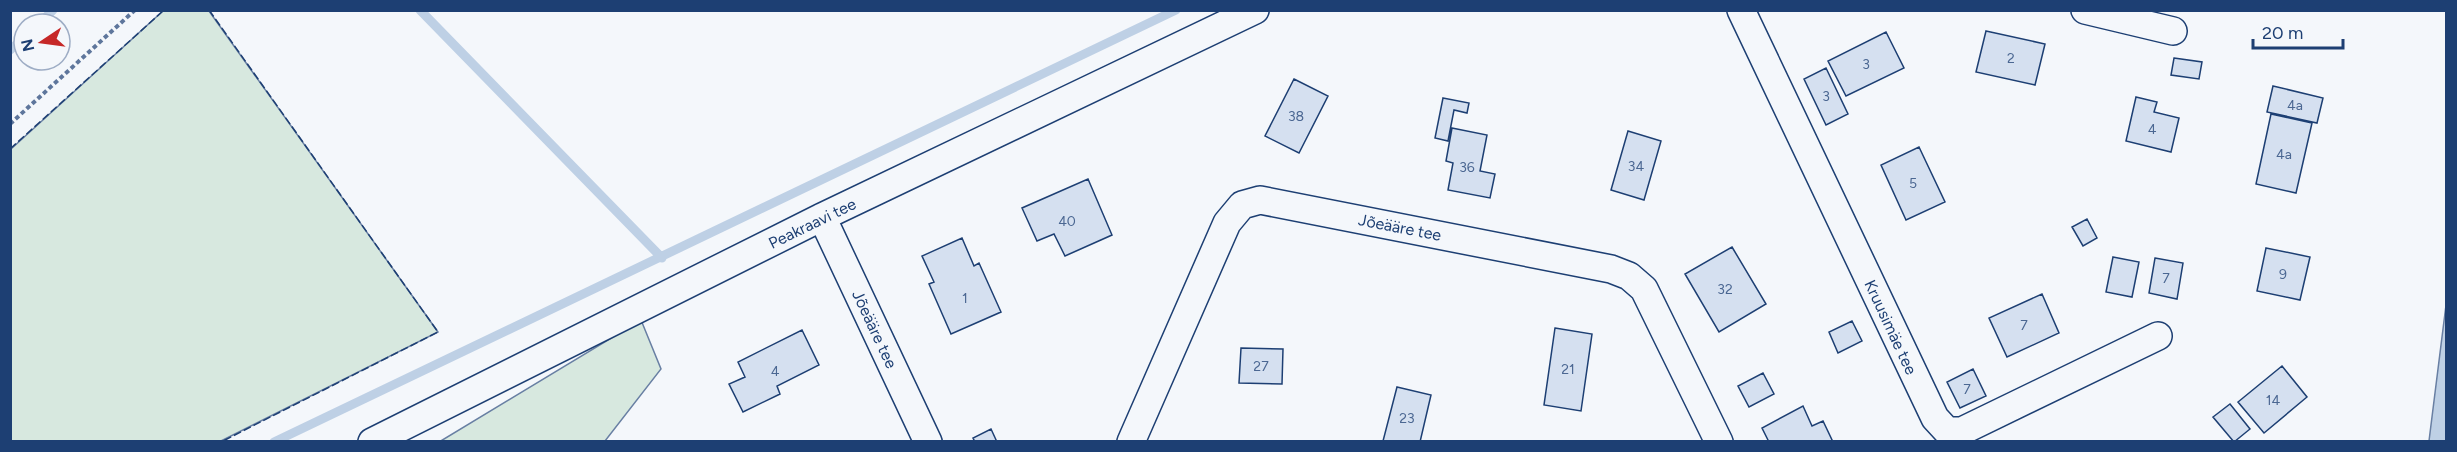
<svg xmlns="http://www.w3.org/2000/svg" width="2457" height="452" font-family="Figtree,sans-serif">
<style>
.green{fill:#d7e8df;stroke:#687fa3;stroke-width:1.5}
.water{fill:#bed0e5;stroke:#687fa3;stroke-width:1.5}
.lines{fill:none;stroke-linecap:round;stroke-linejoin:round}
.stream{stroke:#bed0e5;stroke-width:9}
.building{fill:#d5e0f0;stroke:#1d3f73;stroke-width:1.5}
.street-casing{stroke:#1d3f73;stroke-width:30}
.path{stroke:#5e769c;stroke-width:4;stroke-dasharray:4.5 3;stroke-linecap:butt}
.street{stroke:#f4f7fb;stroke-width:27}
.fence{stroke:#1d3f73;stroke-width:1.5;stroke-dasharray:8 3;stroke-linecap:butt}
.labels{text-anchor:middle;stroke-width:4.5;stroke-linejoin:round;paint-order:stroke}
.number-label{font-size:14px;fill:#4b6792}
.street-label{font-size:16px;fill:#1d3f73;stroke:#f4f7fb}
</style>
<rect width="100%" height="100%" fill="#f4f7fb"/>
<!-- green -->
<path class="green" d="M164 10 209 11 438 332 221 441H11V149Z
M641 320 661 369 605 441 439 442Z"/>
<!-- water -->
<path class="water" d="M2446 305V441H2429Z"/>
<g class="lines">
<!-- stream -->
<path class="stream" d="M420 10 662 258
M39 24 53 10
M10 50 24 38
M274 442 1176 10"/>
</g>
<!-- building -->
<path class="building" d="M1986 31 2045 44 2035 85 1976 72Z
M1886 32 1904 68 1846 96 1828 61Z
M2174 58 2202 62 2199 79 2171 75Z
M1826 68 1848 114 1826 125 1804 79Z
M1294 79 1328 96 1299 153 1265 136Z
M2273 86 2323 98 2317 123 2267 112Z
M2136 97 2157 102 2154 112 2179 118 2171 152 2126 141Z
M1443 98 1469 103 1467 113 1454 110 1448 141 1435 138Z
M2271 114 2312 123 2296 193 2256 184Z
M1452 128 1487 135 1480 171 1495 174 1490 198 1448 190 1453 163 1446 161Z
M1628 131 1661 141 1644 200 1611 190Z
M1919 147 1945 202 1906 220 1881 165Z
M1088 179 1112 235 1065 256 1054 234 1037 241 1022 208Z
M2087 219 2097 238 2083 246 2072 227Z
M962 238 974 266 979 263 1001 312 951 334 929 284 934 282 922 256Z
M1732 247 1766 304 1719 332 1685 274Z
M2266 248 2310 257 2300 300 2257 291Z
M2113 257 2139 262 2132 297 2106 292Z
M2155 258 2183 263 2177 299 2149 293Z
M2042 294 2059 333 2007 357 1989 318Z
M1852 321 1862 341 1838 353 1829 332Z
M1555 328 1592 334 1581 411 1544 405Z
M802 330 819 365 777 386 780 394 743 412 729 384 745 377 738 362Z
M1241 348 1283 349 1282 384 1239 383Z
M2282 366 2307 397 2264 433 2238 402Z
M1973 369 1986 396 1960 408 1947 382Z
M1763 373 1774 394 1749 407 1738 386Z
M1397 387 1431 395 1420 442 1383 441Z
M2230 404 2250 429 2234 442 2213 417Z
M1803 406 1812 426 1823 421 1833 442H1769L1762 428Z
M991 429 997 442H975L973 438Z"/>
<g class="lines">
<!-- street casing -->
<g class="street-casing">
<path id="street" d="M1741 10 1935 418 1947 431H1962L2158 336
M2085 10 2173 31
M822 217 928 442
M372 442 822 217 1255 10
M1131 442 1227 223 1242 205 1260 200 1611 269 1629 276 1644 289 1719 442"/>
</g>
<!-- path -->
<path class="path" d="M10 124 135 10"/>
<!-- street -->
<use href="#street" class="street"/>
<!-- fence -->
<path class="fence" d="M209 10 438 332 221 442
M10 149 164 10"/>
</g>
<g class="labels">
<!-- number labels -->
<g class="number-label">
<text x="2011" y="63">2</text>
<text x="1866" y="69">3</text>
<text x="1826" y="101">3</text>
<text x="2295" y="110">4a</text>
<text x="1296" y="121">38</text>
<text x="2152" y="134">4</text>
<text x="2284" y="159">4a</text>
<text x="1636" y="171">34</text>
<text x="1467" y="172">36</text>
<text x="1913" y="188">5</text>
<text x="1067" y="226">40</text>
<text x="2283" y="279">9</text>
<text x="2166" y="283">7</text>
<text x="1725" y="294">32</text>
<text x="965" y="303">1</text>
<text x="2024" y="330">7</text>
<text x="1261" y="371">27</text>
<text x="1568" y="374">21</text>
<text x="775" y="376">4</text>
<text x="1967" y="394">7</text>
<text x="2273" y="405">14</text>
<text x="1407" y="423">23</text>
</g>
<!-- street labels -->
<g class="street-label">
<text transform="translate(812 223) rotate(-26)" y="6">Peakraavi tee</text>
<text transform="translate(1400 227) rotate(11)" y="6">Jõeääre tee</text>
<text transform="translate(1891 327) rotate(65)" y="6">Kruusimäe tee</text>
<text transform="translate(875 329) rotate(65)" y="6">Jõeääre tee</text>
</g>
</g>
<!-- border -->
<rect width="2457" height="452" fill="none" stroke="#1d3f73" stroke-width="24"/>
<!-- north arrow -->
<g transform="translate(42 42) rotate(257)"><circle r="28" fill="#f4f7fb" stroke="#9eadc5" stroke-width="1.5"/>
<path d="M0-4.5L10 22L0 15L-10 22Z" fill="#c62828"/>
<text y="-9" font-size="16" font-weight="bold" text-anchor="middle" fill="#1d3f73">N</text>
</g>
<!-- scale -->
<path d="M2253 39v9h90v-9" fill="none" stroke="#1d3f73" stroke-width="3"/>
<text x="2262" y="39" font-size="18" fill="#1d3f73" stroke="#f4f7fb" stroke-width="4.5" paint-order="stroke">20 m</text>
</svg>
